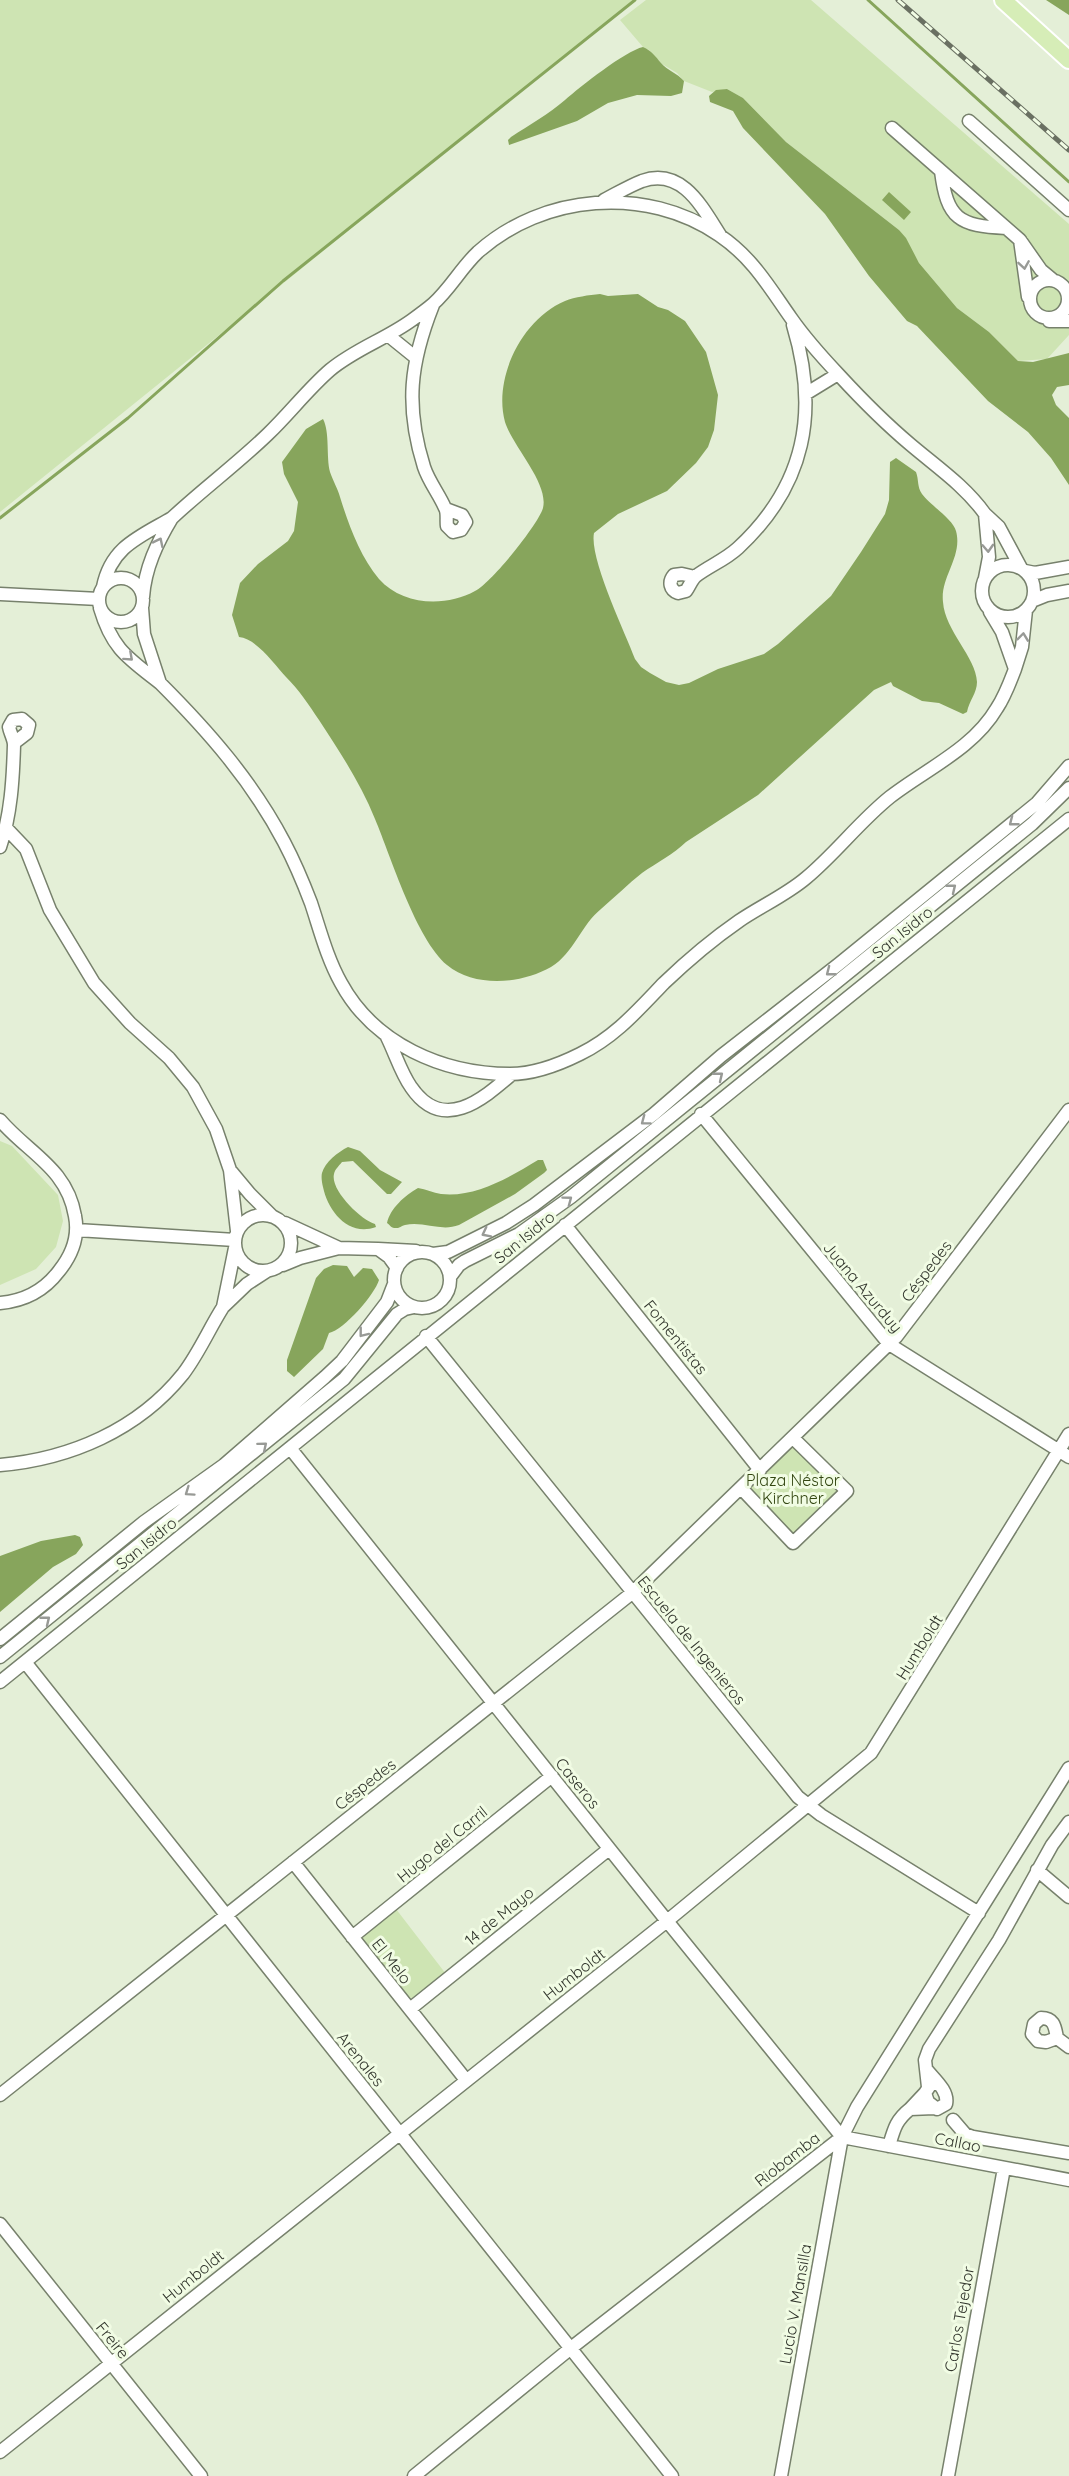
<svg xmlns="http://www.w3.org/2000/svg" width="1069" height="2476" font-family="Quicksand,sans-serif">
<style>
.green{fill:#cee4b3}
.water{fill:#87a55c}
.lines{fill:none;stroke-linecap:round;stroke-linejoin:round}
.stream{stroke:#87a55c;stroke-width:3}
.minor-casing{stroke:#77816c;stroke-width:15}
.major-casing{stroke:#fff;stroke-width:20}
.minor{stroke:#fff;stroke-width:12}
.major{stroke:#d6edb7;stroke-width:16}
.rail-casing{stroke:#6a7062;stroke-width:5}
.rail{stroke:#f1fce4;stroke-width:3;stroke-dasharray:9;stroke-linecap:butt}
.oneway{stroke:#989a96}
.labels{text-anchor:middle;stroke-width:6;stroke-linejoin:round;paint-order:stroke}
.street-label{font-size:16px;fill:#31352c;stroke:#f1fce4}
.park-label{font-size:16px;fill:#324610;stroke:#f1fce4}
</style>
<rect width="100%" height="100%" fill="#e4efd7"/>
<!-- green -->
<path class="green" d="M0 0H634L0 512Z
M646 0H811L1069 224V335L1047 359 1018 361 989 332 957 308 919 263 899 230 786 142 743 98 727 89 712 92 684 81 677 73 662 64 649 50 643 47 620 20Z
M0 1141 12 1146 58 1195 63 1221 56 1247 36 1269 0 1285Z
M794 1444 839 1491 792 1535 747 1488Z
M396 1909 446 1974 413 1998 405 1997 363 1940V1934Z"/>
<!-- water -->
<path class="water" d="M1046 0H1069V15Z
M643 47C652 51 655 56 661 63 667 70 677 73 684 81L682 93 671 96 637 95 608 103 577 121 509 145 508 140 511 137C529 125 549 114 565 100 580 87 625 51 643 47Z
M727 89 743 98 786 142 899 230 906 238 919 263 957 308 989 332 1018 361 1033 362 1069 353V385L1057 387 1052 395 1056 405 1069 418V485L1051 458 1028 432 988 401 917 326 907 321 869 276 825 214 743 128 733 111 710 102 709 96 716 90Z
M889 192 911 212 904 220 882 200Z
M600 294 608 296 638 294 658 307 668 310 685 321 706 352 718 395 714 430 708 447 696 463 667 491 618 514 594 533C589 558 625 632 635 659L641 667 650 673 666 682 679 685 689 683 718 669 764 654 778 644 831 596 861 552 885 514 889 500 890 462 896 458 916 472C919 480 917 487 922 494 930 505 953 519 956 531 963 557 940 577 943 602 945 631 976 657 977 682 977 693 969 701 967 712L963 714 939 703 922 701 893 686 891 682 874 690 758 795 686 842C674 854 656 863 642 873 628 884 615 897 601 909 581 925 574 953 551 967 521 984 475 988 447 965 416 939 391 857 375 819 361 784 340 752 319 720 309 705 299 690 286 677 275 665 256 638 239 637L232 615 240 583 258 564 288 541 294 531 298 502 284 474 282 462 306 429 323 419C330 432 326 457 330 472 333 481 338 489 340 497 349 526 360 556 379 579 403 606 446 607 475 591 491 583 538 525 543 508 549 483 513 447 505 422 493 378 522 319 565 301 575 297 589 295 600 294Z
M348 1147 360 1151 380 1170 402 1182 391 1194H387L353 1161 342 1162C339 1166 335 1169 334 1174 330 1190 361 1220 375 1224L376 1227C348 1237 328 1211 323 1187 322 1183 321 1177 322 1173 325 1162 338 1152 348 1147Z
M538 1160H543L547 1170 544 1173 515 1194 459 1225C441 1232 424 1221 405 1225 400 1226 401 1228 396 1228 391 1228 391 1226 387 1223 390 1209 405 1195 418 1188 426 1189 433 1193 441 1194 475 1198 510 1177 538 1160Z
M333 1265 347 1266 354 1277 363 1268 372 1269 379 1280C375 1294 344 1330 329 1333L323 1349 294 1377 287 1371V1360L316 1278 324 1269Z
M75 1535 80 1537 83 1545 76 1554 53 1567 0 1612V1556L41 1541Z"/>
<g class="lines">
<!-- stream -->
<path class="stream" d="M868 0 1069 182
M0 518 128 418 283 281 635 0"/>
<!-- minor casing -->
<g class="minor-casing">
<path id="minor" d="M969 121 1069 210
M892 128 1020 240
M941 171C947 219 959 226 1006 228
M604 200C616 194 629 186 642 181 682 167 702 207 720 235
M1030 299a19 19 0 1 1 38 0a19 19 0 1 1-38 0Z
M1028 297 1020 240 1041 270 1053 280
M433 305C410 363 405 406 424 467 429 482 439 494 445 508 448 513 446 521 447 526L453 532 461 530 466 522 462 515 446 509
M1049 321H1069
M389 336 415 357
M807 393 838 374
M172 518C203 489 237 464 268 434 289 414 308 389 330 370 355 349 386 339 412 320 419 315 426 310 433 304 450 289 461 268 478 252 543 194 646 185 719 235 753 258 769 287 791 318 805 338 822 357 839 375 862 400 886 424 911 445 937 467 965 486 985 514
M982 591a26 26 0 1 1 52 0a26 26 0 1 1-52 0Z
M1025 571 1035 573 1069 567
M695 577 682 574 674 575C668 582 670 590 678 593L686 591C689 587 692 579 696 576 709 566 725 560 738 548 806 485 819 411 793 325
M985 578 989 557 985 514 999 527 1021 568
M99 600a22 22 0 1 1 44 0a22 22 0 1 1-44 0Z
M103 587C111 547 139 537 172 518 157 543 145 568 143 597
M0 594 99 599
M1032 601 1047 595 1069 591
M100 608C112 649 128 658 160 683L144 634 142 608
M990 612 1002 632 1015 669 1022 647 1026 610
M160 683C208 731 252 781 284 842 294 861 303 882 311 903 320 930 327 958 341 983 374 1044 443 1074 510 1074 533 1074 560 1064 580 1054 615 1037 638 1010 664 983 687 961 713 939 739 921 761 906 786 895 806 878 836 853 859 822 890 797 926 769 973 749 997 708 1005 696 1010 682 1015 669
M6 828 26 849 50 910 94 983 130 1023 169 1058 193 1087 216 1129 230 1170
M0 847C11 815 13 779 14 745 14 739 10 733 9 727L13 720 22 719 29 725 27 733 14 743
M387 1037C395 1053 401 1073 411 1087 443 1134 483 1099 512 1074
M701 1114 889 1344 1069 1457
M0 1120C28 1153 67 1168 75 1216 79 1236 72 1255 59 1271 44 1291 24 1301 0 1303
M235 1243a28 28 0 1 1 56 0a28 28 0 1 1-56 0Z
M565 1225 760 1470
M77 1230 235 1240
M237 1231 230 1170 250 1194 272 1216
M235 1248 223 1307 247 1284 267 1271
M339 1248 378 1249
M394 1280a28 28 0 1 1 56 0a28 28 0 1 1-56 0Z
M433 1254 448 1252 506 1223 534 1205 654 1114 721 1056 839 964 1037 803 1069 766
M283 1265 300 1258 339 1248 285 1223
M397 1268 389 1257 378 1249 416 1251
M450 1277 459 1265 465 1261 519 1234 571 1197 1032 824 1069 788
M426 1336 798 1797 821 1815 979 1913
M290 1448 667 1921 842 2137
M0 1465C70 1459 138 1430 183 1374 199 1353 209 1329 223 1307
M741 1488 793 1543 847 1491 793 1438
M0 1639 144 1522 224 1465 325 1377 342 1361 387 1302 394 1284
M0 1657 344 1379 397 1314 405 1309 414 1307
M25 1662 672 2476
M0 1682 1069 819
M293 1862 466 2080
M1037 1870 1069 1897
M352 1937 552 1776
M410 2009 609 1849
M1057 2038 1046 2042 1038 2041 1032 2034 1034 2024 1041 2018C1055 2018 1055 2028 1057 2038L1069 2047
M926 2069 925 2060 929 2049 999 1940 1052 1845 1069 1822
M928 2087 926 2069C934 2079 949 2091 946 2104L937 2109 928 2102 925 2093 931 2084H939
M925 2093 910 2109 934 2108
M0 2095 632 1593 896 1337 1069 1110
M953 2120 965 2134 973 2137 1069 2153
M842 2137 1069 2180
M889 2146C894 2129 896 2120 910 2109
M0 2224 201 2476
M0 2452 667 1921 871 1753 1069 1434
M414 2476 571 2348 842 2137 857 2107 1069 1768
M781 2476 842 2137
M948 2476 1004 2168"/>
</g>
<!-- major casing -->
<g class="major-casing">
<path id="major" d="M1003 0 1069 60"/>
</g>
<!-- minor -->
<use href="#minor" class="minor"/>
<!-- major -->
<use href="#major" class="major"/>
<!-- rail casing -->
<g class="rail-casing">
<path id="rail" d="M898 0 1069 150"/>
</g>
<!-- rail -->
<use href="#rail" class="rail"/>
</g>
<!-- one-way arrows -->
<defs><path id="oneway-chevron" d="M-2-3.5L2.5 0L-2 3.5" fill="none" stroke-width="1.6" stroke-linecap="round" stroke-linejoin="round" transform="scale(1.5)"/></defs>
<g class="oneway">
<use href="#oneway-chevron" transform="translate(1024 265) rotate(81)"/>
<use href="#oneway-chevron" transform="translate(159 542) rotate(-64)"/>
<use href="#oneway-chevron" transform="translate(988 548) rotate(87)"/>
<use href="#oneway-chevron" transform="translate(1023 637) rotate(-83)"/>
<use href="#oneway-chevron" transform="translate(129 657) rotate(42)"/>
<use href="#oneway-chevron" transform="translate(1013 822) rotate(142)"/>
<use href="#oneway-chevron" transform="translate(952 888) rotate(-39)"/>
<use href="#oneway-chevron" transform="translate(830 972) rotate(142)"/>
<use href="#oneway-chevron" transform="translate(719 1076) rotate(-39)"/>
<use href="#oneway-chevron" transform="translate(645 1121) rotate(143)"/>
<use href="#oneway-chevron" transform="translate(568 1200) rotate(-37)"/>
<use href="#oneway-chevron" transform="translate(486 1233) rotate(153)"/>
<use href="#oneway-chevron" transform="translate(363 1333) rotate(128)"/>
<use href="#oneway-chevron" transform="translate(263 1446) rotate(-40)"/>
<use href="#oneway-chevron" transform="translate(189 1492) rotate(145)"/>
<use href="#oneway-chevron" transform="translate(46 1620) rotate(-39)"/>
</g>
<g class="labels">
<!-- street labels -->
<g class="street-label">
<text transform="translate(902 932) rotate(-39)" y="6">San Isidro</text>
<text transform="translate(524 1237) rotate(-39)" y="6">San Isidro</text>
<text transform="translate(926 1271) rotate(-53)" y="6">Céspedes</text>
<text transform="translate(863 1287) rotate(50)" y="6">Juana Azurduy</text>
<text transform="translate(676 1337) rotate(51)" y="6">Fomentistas</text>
<text transform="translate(146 1543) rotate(-39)" y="6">San Isidro</text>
<text transform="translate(692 1640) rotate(51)" y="6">Escuela de Ingenieros</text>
<text transform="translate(919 1647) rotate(-58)" y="6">Humboldt</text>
<text transform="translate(578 1783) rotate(51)" y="6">Caseros</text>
<text transform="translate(365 1784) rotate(-38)" y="6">Céspedes</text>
<text transform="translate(442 1844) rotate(-39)" y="6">Hugo del Carril</text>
<text transform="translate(499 1916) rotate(-39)" y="6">14 de Mayo</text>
<text transform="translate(392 1961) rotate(52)" y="6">El Melo</text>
<text transform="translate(574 1974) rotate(-38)" y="6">Humboldt</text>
<text transform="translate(361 2059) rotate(51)" y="6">Arenales</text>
<text transform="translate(958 2142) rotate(11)" y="6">Callao</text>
<text transform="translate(787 2159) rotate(-38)" y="6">Riobamba</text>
<text transform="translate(193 2276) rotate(-39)" y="6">Humboldt</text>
<text transform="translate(795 2304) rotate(-80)" y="6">Lucio V. Mansilla</text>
<text transform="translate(959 2319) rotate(-80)" y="6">Carlos Tejedor</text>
<text transform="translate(113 2340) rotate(51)" y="6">Freire</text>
</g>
<!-- park labels -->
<g class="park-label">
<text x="793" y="1486">Plaza Néstor<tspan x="793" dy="18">Kirchner</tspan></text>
</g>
</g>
</svg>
